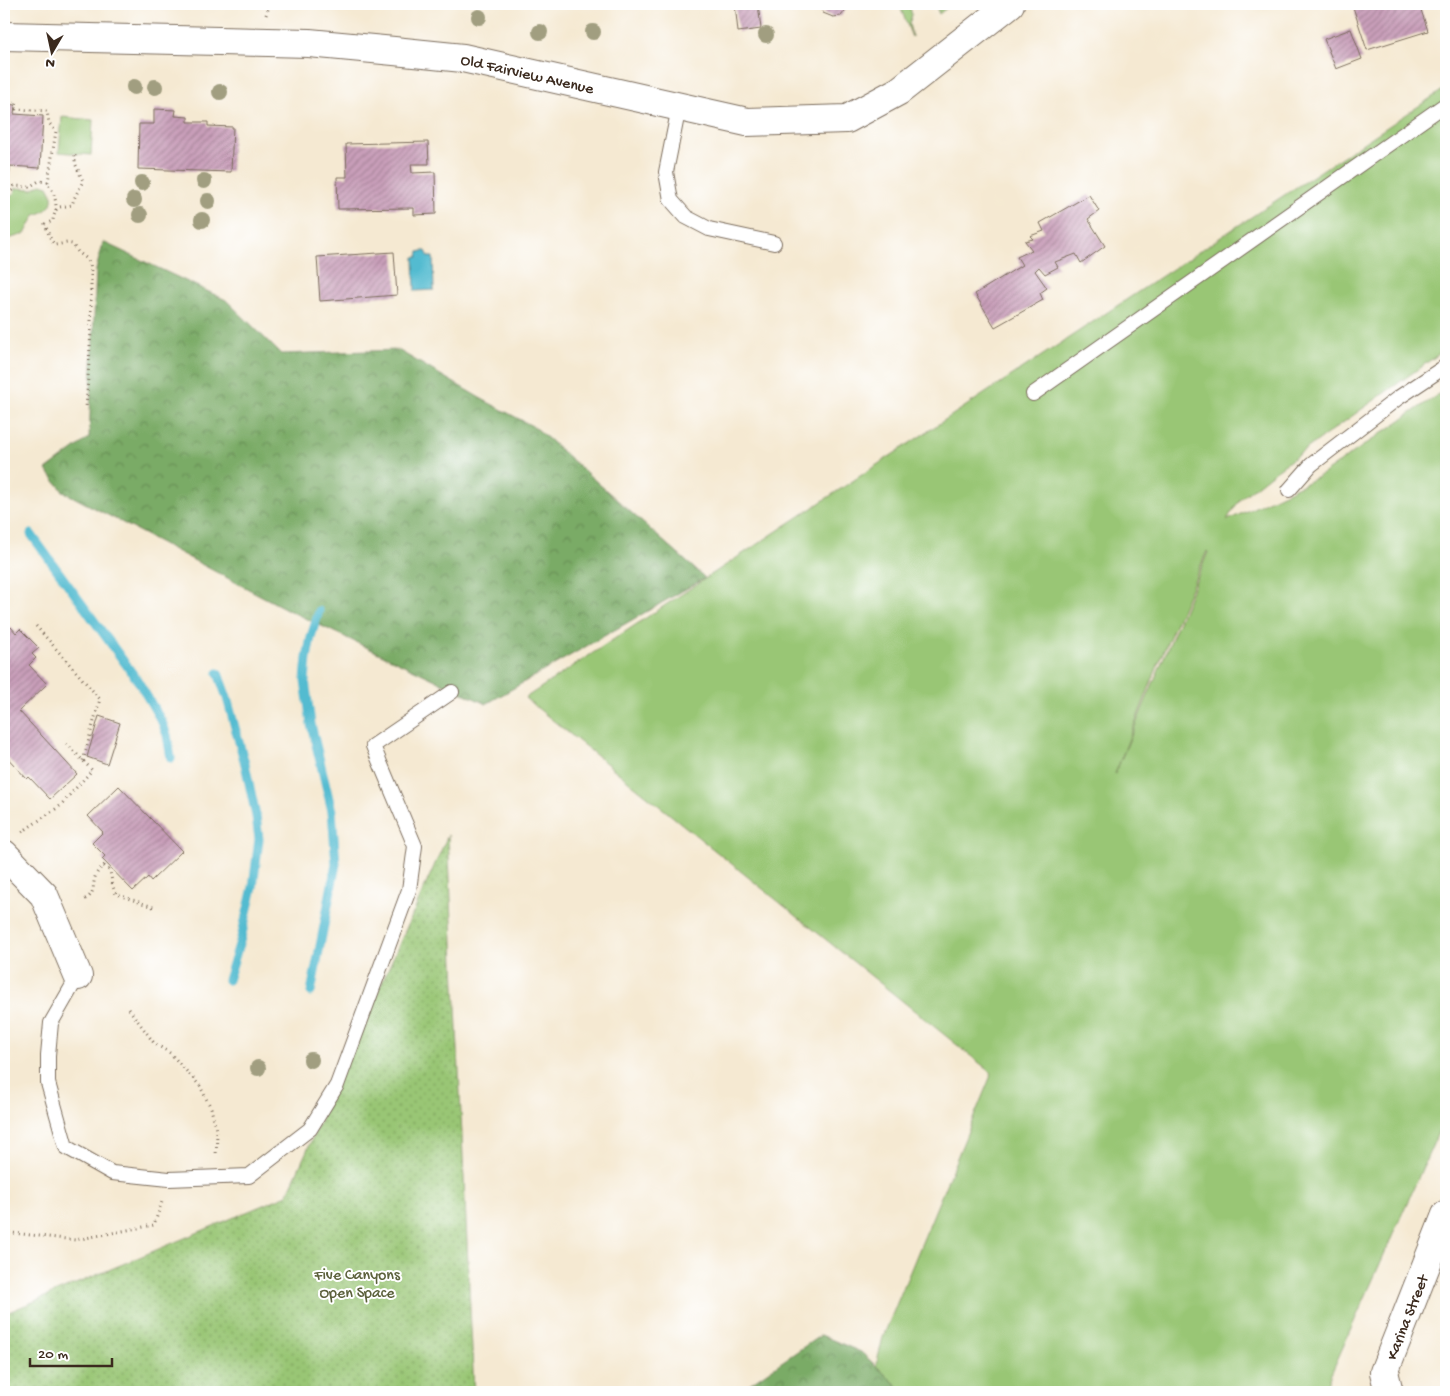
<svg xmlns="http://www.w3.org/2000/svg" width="1450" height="1396" font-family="'Gochi Hand',sans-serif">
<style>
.grass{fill:#99c674;stroke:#6a7849;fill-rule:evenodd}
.forest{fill:url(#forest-crowns);stroke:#5a6a42}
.park{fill:url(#park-dots);stroke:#6a7849}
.garden{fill:url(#garden-furrows);stroke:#6a7849}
.water{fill:#52bbd0;stroke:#467277}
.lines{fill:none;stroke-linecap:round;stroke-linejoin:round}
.stream{stroke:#52bbd0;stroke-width:9}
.building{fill:url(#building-hatch)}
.lane-casing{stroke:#7c6d5d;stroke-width:16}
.street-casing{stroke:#7c6d5d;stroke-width:30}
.path{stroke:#7c6d5d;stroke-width:3;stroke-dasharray:1 4;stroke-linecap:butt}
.lane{stroke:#fff;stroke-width:14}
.street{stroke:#fff;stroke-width:28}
.tree{fill:#a19e80}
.labels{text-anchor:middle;stroke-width:4;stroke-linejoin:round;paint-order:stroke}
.street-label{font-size:16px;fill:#3b2a1e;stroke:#fff}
.park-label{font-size:16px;fill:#5c613c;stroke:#fff}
</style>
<defs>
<pattern id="forest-crowns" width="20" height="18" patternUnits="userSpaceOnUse" patternTransform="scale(1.25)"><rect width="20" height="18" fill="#7aab66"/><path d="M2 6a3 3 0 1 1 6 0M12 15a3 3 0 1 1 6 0" fill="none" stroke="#658b53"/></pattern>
<pattern id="park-dots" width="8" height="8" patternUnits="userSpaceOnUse" patternTransform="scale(1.25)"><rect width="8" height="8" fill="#99c674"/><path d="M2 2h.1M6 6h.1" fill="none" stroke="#7ea15f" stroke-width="1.8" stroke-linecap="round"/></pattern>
<pattern id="garden-furrows" width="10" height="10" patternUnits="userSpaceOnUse" patternTransform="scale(1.25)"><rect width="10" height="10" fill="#99c674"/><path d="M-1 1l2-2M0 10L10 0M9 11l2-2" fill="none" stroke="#7ea15f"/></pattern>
<pattern id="building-hatch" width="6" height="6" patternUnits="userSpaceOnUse" patternTransform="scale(1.25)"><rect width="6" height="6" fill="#c99fba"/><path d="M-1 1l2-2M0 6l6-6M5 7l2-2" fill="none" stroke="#a48297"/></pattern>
</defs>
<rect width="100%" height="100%" fill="#fff"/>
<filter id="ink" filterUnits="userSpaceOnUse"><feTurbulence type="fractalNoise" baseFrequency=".02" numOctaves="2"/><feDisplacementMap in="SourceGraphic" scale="10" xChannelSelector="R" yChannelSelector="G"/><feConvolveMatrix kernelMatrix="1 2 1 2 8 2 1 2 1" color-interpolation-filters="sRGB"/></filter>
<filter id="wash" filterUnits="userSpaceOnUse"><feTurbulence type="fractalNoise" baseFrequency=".0096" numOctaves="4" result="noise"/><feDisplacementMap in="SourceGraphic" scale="20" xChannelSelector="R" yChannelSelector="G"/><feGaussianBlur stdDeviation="1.12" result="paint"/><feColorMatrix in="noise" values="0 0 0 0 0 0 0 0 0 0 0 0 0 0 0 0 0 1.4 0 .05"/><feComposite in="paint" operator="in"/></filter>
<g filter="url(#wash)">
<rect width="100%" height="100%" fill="#f5e9d2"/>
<!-- grass -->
<path class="grass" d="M899 4H909L912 15 909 24 912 37Z
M1446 88V349L1274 472 1240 499 1226 521 1318 477 1446 389V1115L1323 1392H904L876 1366 883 1337 992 1073 525 698ZM1207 551 1208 552 1115 774 1162 655Z
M62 117 93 120 91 155 59 152Z
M41 184 48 186C57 201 51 210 35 215L25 234 4 240V198L13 195 16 188 32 189Z"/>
<!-- forest -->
<path class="forest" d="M103 242 226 300 281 354 398 350 480 398 536 428 705 578 486 704 292 612 64 492 46 470 89 438 96 270Z
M821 1335 861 1352 904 1392H744L745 1387Z"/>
<!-- park -->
<path class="park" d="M448 835 474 1392H4V1314L287 1195Z"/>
<!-- garden -->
<path class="garden" d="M935 4H952L939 14Z"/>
<!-- water -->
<path class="water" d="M422 251H426L429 257H433L434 290 415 291 414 257H418L419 252Z"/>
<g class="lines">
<!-- stream -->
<path class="stream" d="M31 534 138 681 162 722 167 735 171 758
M218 673 227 698 245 764 256 816 259 839 253 887 241 938 228 980
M311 992 336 864 332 811 311 724 305 680 307 658 311 637 319 611"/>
</g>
<g id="blocks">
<!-- building -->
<path class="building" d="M735 4H758L761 29 738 32Z
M821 4H846L847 8 841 16 833 17 823 13Z
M1352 4H1419L1428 31 1367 50Z
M1351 29 1362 59 1336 69 1324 39Z
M4 104 15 105 14 114 43 116 40 168 10 166 9 182H4Z
M154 109 176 110 175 116 188 117V122H208V126L233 127 231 172 138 169 139 124H154Z
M428 142 429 164H411L412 173 435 172 436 214 414 215V208L338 209 337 177H347L346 144Z
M1089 195 1099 211 1088 219 1105 246 1081 263 1076 254 1055 262 1058 267 1045 274 1039 267 1035 271 1047 288 1040 293 1043 300 995 327 975 294 1022 265 1017 257 1032 250 1025 241 1033 239 1030 236 1044 231 1040 223Z
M394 252 397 295 320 301 317 257Z
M11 627 16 633 20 629 39 648 32 654 36 658 29 665 47 684 19 711 77 774 50 799 29 777 27 779 4 754V749L5 747 4 746V633Z
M99 716 120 723 107 764 87 757Z
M119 786 182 851 151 881 148 877 133 891 102 859 105 856 92 843 103 832 88 816Z"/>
</g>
</g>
<g filter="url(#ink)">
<use href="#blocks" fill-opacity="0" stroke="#7c6d5d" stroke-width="1"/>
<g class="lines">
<!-- lane casing -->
<g class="lane-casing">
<path id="lane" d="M679 107 666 172 671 200 686 217 709 229 774 243
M1033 394 1446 104
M1289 490 1311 465 1398 398 1446 366
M78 976 51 1023 48 1055V1083L66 1147 112 1173 169 1179 249 1176 310 1129 337 1085 409 890 415 846 373 746 452 692"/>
</g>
<!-- street casing -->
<g class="street-casing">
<g id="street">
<path id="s1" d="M4 36 309 43 394 51 463 58 747 122 847 119 899 91 1010 4"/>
<path d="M4 854 44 895 78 976"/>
<path id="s2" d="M1389 1392 1384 1372 1446 1215"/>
</g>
</g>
<!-- path -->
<path class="path" d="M266 15 270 4
M4 100 17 102 16 109 47 111 49 123 56 131 48 182
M4 195 6 196 13 190 14 186 29 187 39 181 48 182C53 191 56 198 56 208 56 212 53 216 53 221L45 224 51 240 55 245 67 243 72 244 78 252 86 258 90 263 91 272V331L86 408
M56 210 60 207 72 205 74 199 83 181 75 163V154
M36 626 100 699 83 761
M22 832 60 806 92 770 64 741
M104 866 110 871 113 887 116 894 156 908
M85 899C97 894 91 882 97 873 99 869 103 866 107 863
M129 1009 154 1043 170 1053 200 1086 211 1108 217 1134 216 1156
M4 1232 75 1240 154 1225 163 1199"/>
<!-- lane -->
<use href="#lane" class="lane"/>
<!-- street -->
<use href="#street" class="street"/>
</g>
<!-- trees -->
<g class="tree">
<circle cx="479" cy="17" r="8"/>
<circle cx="540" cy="32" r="8"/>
<circle cx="593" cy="32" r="8"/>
<circle cx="766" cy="35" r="8"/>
<circle cx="134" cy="87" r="8"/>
<circle cx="155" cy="87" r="8"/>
<circle cx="220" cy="92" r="8"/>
<circle cx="204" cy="181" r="8"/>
<circle cx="142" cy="183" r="8"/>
<circle cx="134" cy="200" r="8"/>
<circle cx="208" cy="201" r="8"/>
<circle cx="140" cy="215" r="8"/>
<circle cx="202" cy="220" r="8"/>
<circle cx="311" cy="1060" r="8"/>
<circle cx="258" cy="1068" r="8"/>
</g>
</g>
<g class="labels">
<!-- street labels -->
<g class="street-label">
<text dy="6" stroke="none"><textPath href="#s1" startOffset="526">Old Fairview Avenue</textPath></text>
<text dy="6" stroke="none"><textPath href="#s2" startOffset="80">Karina Street</textPath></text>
</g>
<!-- park labels -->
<g class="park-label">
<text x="357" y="1279">Five Canyons<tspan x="357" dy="18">Open Space</tspan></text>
</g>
</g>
<!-- margin -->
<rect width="1450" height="1396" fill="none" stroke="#fff" stroke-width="20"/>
<!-- north arrow -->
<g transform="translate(52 52) rotate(189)" stroke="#ffffff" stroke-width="4" paint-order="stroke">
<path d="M0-4L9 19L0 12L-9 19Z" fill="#3b2a1e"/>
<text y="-8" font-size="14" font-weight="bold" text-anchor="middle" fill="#3b2a1e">N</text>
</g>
<!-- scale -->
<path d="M30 1358v8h82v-8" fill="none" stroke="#3b2a1e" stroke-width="2.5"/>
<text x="38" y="1358" font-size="15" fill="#3b2a1e" stroke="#ffffff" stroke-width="4" paint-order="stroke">20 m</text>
</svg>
